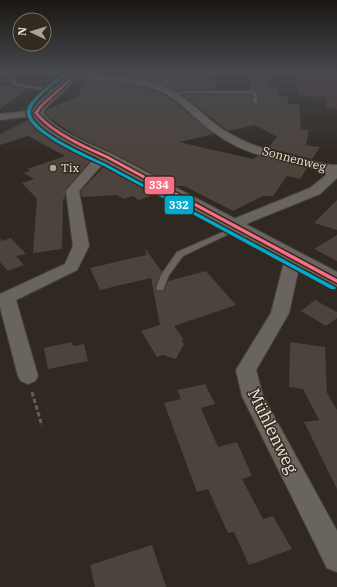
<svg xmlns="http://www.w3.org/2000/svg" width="337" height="587" font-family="'IBM Plex Serif',serif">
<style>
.green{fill:#503634}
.building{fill:#4c433c}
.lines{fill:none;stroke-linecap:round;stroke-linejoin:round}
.service-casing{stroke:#49443f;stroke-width:2}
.minor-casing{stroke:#49443f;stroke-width:2}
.secondary-casing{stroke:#49443f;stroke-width:2}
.path{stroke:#645f59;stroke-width:3;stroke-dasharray:4.5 2.5;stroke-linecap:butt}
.service{fill:#69645e;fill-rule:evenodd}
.minor{fill:#69645e;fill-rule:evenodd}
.secondary{fill:#69645e;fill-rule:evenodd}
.bus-1-casing{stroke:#342a1d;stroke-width:3}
.bus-2-casing{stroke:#342a1d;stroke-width:3}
.bus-1{fill:#fb6d88;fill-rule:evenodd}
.bus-2{fill:#00a9ce;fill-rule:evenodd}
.poi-dot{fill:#aaa39c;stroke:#342a1d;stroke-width:1.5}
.labels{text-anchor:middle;stroke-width:3;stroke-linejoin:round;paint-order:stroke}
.far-street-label{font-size:12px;fill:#ece5dd;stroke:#342a1d}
.far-poi-label{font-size:12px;fill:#ece5dd;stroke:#342a1d;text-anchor:start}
.near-street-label{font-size:17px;fill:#ece5dd;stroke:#342a1d}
.line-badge{stroke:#342a1d;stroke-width:1.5}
.badge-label{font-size:11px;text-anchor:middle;font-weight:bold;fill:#fff}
</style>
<rect width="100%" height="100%" fill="#2f2922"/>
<!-- green -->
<path class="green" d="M295 73H337V109L326 108 327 98 299 95Z"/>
<!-- building -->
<path class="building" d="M94 73H161L159 77H167L164 81 159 83 132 77Z
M250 76 268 79 267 86H278V96L288 97V104H299L301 129 309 130 306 145 320 147 312 159 268 148 277 137 255 125 228 131 183 95 251 94 252 96V103L256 104 258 102 259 93 249 90Z
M174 77H175L217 80 213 90H191L177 92 166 86Z
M84 81 129 84 159 92 174 101 214 134 179 142 253 159 258 156 307 168 300 179 287 176 273 196H263L233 211 184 186H176L113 153 76 136 51 119 45 113 46 110 79 96Z
M0 86 15 87 28 89 0 109Z
M32 118 52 136 95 158 90 161 65 190V199H63L62 249 33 253 37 199 22 183 34 179 24 173 30 171 27 169 65 156 28 136 0 145V134Z
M106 164 158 193 139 200 132 196 124 199 117 195 82 197 81 191Z
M337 200V230L314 223Z
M337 235V261L314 249Z
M11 238 26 254 16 256 24 265 8 271 0 262V239L2 241Z
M145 248 162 272 155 287 156 291H164L168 281 206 271 236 305 174 326 183 338 182 341 184 344 176 359 163 355 157 357 141 331 160 325 151 278 100 290 90 268 146 255Z
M315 300 337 312V318L326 326 301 311Z
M72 342 73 346 84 344 88 361 48 369 44 348Z
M290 342 325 347 327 393 337 410V489L304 422 319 420 303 389 289 387Z
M205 384 215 404 201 408 218 447 237 442 252 476 242 479 263 519 273 516 292 549 249 565 234 532 228 533 208 489 197 492 164 403 181 399 177 390Z
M152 545 166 587H95L90 565Z"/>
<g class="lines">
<!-- service casing -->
<g class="service-casing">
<path id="service" d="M5 73C14 72 13 79 18 84L61 91 59 92 16 86 13 84 10 77Z
M172 73H176L167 84 155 88V86L165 82Z
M191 91H252L258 94 257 102 255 103 253 102 254 95 251 93H191L174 95 172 94Z
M237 226 239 227V229L183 256 169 275 163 290H157L156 288 161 275 177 252Z"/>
</g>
<!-- minor casing -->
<g class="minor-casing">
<path id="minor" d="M76 73C112 76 154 75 184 98 201 110 214 126 232 135 263 152 297 157 331 165H337V178L320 194 236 228 231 229 226 228 224 225 226 222 310 188 326 175 325 171C288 162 247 157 216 134 196 121 182 101 160 91 141 83 118 81 97 80 89 79 81 80 73 78L72 76 73 74Z
M36 110 39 111 41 113 39 115 0 120V114Z
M107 154 111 155 113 157 99 168 79 191 89 246 77 270 16 300 38 376 35 381 28 384 21 381 18 376 0 307V294L65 264 73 246 66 191 91 162Z
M293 253 299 255 301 258 289 313 256 370 263 396 337 531V572L327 568 242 396 236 370 271 313 285 258 287 255Z"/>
</g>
<!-- secondary casing -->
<g class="secondary-casing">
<path id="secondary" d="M72 73H83L45 109 43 113C59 133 89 143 112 154L337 272V288L329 286 102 160C77 148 46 137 30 113L37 103Z"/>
</g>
<!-- path -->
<path class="path" d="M32 392 42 426"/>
<!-- service -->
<use href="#service" class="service"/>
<!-- minor -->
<use href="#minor" class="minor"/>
<!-- secondary -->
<use href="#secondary" class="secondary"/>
<!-- bus-1 casing -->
<g class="bus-1-casing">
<path id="bus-1" d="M76 73H79L42 107 38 113C57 134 83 144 108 156L337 279V283L106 158C80 146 53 135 34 113L40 105Z"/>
</g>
<!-- bus-2 casing -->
<g class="bus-2-casing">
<path id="bus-2" d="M64 73H67C58 82 34 98 31 110 26 129 90 156 104 163L335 287 336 288 335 289H331L102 165C86 158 22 130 27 110 30 98 55 81 64 73Z"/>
</g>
<!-- bus-1 -->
<use href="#bus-1" class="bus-1"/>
<!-- bus-2 -->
<use href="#bus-2" class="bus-2"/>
</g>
<!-- sky -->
<linearGradient id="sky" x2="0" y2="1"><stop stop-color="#1a1713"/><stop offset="0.47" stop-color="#47494f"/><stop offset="1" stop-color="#47494f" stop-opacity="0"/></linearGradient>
<rect width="337" height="155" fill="url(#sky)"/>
<!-- markers -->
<circle class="poi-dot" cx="53" cy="168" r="4"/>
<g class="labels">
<!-- far-street labels -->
<g class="far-street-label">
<text transform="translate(294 159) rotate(15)" y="4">Sonnenweg</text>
</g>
<!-- far-poi labels -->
<g class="far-poi-label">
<text x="61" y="172">Tix</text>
</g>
<!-- near-street labels -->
<g class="near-street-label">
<text transform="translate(273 431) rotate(64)" y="6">Mühlenweg</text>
</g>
</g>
<g class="line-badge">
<rect x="144" y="176" width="31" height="19" rx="4" fill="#fb6d88"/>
<rect x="164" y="195" width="30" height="20" rx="4" fill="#00a9ce"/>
</g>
<g class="badge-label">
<text x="159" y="189">334</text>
<text x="179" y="209">332</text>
</g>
<!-- north arrow -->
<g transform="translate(32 32) rotate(274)"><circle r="19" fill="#342a1d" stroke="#7e756a"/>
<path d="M0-3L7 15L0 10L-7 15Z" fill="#aaa39c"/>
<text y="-6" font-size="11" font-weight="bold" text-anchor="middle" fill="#ece5dd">N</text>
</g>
</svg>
